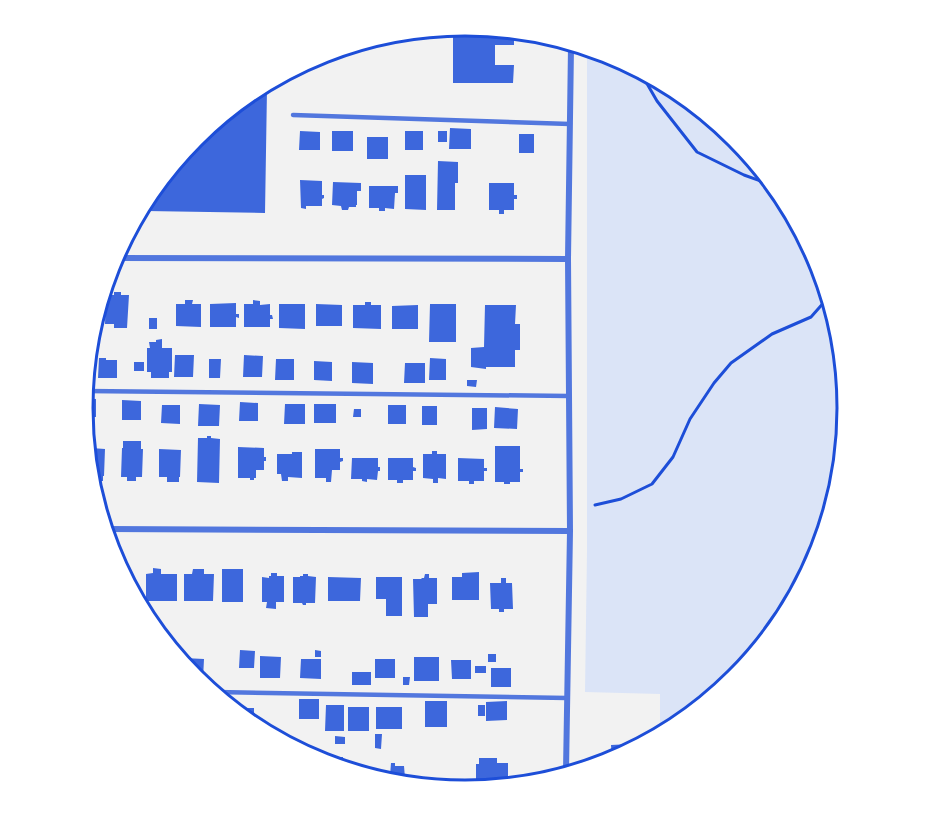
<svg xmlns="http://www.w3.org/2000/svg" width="931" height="816" font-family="'DM Sans',sans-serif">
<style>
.green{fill:#dbe4f7}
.building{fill:#3d67dc}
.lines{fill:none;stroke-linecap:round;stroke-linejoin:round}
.path{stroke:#1d4ed8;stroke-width:3}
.service{stroke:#5277de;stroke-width:4.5}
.minor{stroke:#5277de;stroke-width:6}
.rim{fill:none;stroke:#1d4ed8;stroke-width:3}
</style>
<rect width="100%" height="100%" fill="#f2f2f2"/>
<!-- green -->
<path class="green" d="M587 50 612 55 736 138 819 262 848 408 819 555 736 679 660 729V694L585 692 587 551Z"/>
<!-- building -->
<path class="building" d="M453 28H478L514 35V45H495V65H514L513 83H453Z
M267 89 265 213 146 211 195 137Z
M450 128 471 129V149H449Z
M300 131 320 132V150H299Z
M332 131H353V151H332Z
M405 131H423V150H405Z
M438 131H447V142H438Z
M519 134H534V153H519Z
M367 137H388V159H367Z
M438 161 458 162V183H455V210H437Z
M405 175H426V210L405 209Z
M300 180 322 181V195H324V198L322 199V206H306V209L301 208Z
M333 182 361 183V191H357V205H356V207H349L348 210H342L341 206 332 205Z
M489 183H514V195H517V199H514V210H504V214H499V210H489Z
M369 186H398V193H395L394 209 385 208V211H379V208H369Z
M114 292H121V295H129L127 328H114V324H105L106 295H114Z
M185 300H193L192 304H201V327L176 326V304H185Z
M253 300 260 301V305L270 304V315H272L273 319H270V327H244V304H253Z
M365 302H371V305H381V329L353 328V305H365Z
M236 303V314H239V318L236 317V327H210V304Z
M279 304H305V329L279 328Z
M316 304 342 305V326H316Z
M430 304H456V342H429Z
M418 305V329H392V306Z
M485 305H516L515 324H520V350H515V367H486V369L471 367V348L484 347Z
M149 318H157V329H149Z
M162 339V348H172V372H169V378H151V372H147V348H150L149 342H156V340Z
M175 355H194L193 377H174Z
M244 355 263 356 262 377H243Z
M93 356 94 374 90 375Z
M99 358H106V360H117V378H98Z
M430 358 446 359V380H429Z
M209 359H221L220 378H209Z
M276 359H294V380H275Z
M314 361 332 362V381L314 380Z
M134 362H144V371H134Z
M352 362 373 363V384L352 383Z
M405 363H425V383H404Z
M467 380H477L476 387 467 386Z
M85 398 96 399V417H85Z
M122 400 141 401V420H122Z
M240 402 258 403V421H239Z
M199 404 220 405 219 426H198Z
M285 404H305V424H284Z
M314 404H336V423H314Z
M162 405H180V424L161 423Z
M388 405H406V424H388Z
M422 406H437V425H422Z
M495 407 518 409 517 429 494 428Z
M472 408H487V429L472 430Z
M354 409H361V417H353Z
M207 436H211V438L220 439 219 483 197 482 198 438H207Z
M123 441H141V449H143L142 477H136V481H127V477H121L122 448H123Z
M495 446H520V469H523V472H520V482H510V484H504V482H495Z
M238 447 264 448V457H266V461H264V470H256V478H254V480H250V478H238Z
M91 448 105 449 104 476H103V481H97Z
M159 449 181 450 180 477H179V482H167V477H159Z
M315 449H340V458H343V461L340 462V470H332L331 482H326V478H315Z
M432 451H437V454H446V479L438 478V483H433V479L423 478V454H432Z
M292 452H302V478L288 477V481H282L281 474H277V454H292Z
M352 458H378V467H380V471H378L377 480 367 479V482L362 481V479H351Z
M388 458H413V467L416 468V471H413V480H403V483H397V480H388Z
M458 458 484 459V468H487V471H484V481H474V484H469V481H458Z
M121 568H128L129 579 123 570Z
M153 568 161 569V574H177V601H146V574L153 573Z
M193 569H204V574H214L213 601H184V574H192Z
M222 569H243V602H222Z
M479 572V600H452V577H462V573Z
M271 573H277V576H284V602H276V609L266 608 267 602H262V577L269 578V576H271Z
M303 574H308V576L316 577 315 603H306V605H303L302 603H293V577H300V576H303Z
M425 574H429V578H437V604H428V617H414L413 579H421L422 578H424Z
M328 577 361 578 360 601H328Z
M376 577H402V616H386V599H376Z
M501 578H506V583H512L513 609H504V612H499V609H491L490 583H501Z
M240 650 255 651 254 668H239Z
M315 650 321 651V657H315Z
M488 654H496V662H488Z
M260 656 281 657 280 678H260Z
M414 657H439V681H414Z
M184 658 204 659 203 679 195 678 183 661Z
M301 659H321V679L300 678Z
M375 659H395V678H375Z
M451 660H471V679H452Z
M475 666H486V673H475Z
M491 668H511V687H491Z
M352 672H371V685H352Z
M403 677H410L409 685H403Z
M299 699H319V719H299Z
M425 701H447V727H425Z
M507 701V720L486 721V702Z
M326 705H344V731H325Z
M478 705H485V716H478Z
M348 707H369V731H348Z
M376 707H402V729H376Z
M239 708H254V718L253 717Z
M375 734H382L381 749 375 748Z
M335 736 345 737V744H335Z
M631 744V748L612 762 611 745Z
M343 757V766L323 762V758Z
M479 758H497V763H508V782L476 788V764H479Z
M391 763H395V766H404L405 778 390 776Z
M353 765H366V767H368L369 771 353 768Z
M427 780H438V783H445V786L427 783Z"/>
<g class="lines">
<!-- path -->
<path class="path" d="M642 75 657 101 697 152 744 175 766 183
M595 505 621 499 652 484 673 457 690 419 714 383 731 363 772 334 811 317 826 300"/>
<!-- service -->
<path class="service" d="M293 115 570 124
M86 391 569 396
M216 692 567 698"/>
<!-- minor -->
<path class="minor" d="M115 258 568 259
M107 529 570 531
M566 771 570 531 568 259 571 47"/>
</g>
<!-- crop -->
<path d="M0 0H931V816H0ZM93 408a372 372 0 1 1 744 0a372 372 0 1 1-744 0Z" fill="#fff" fill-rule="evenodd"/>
<path class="rim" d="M93 408a372 372 0 1 1 744 0a372 372 0 1 1-744 0Z"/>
</svg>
